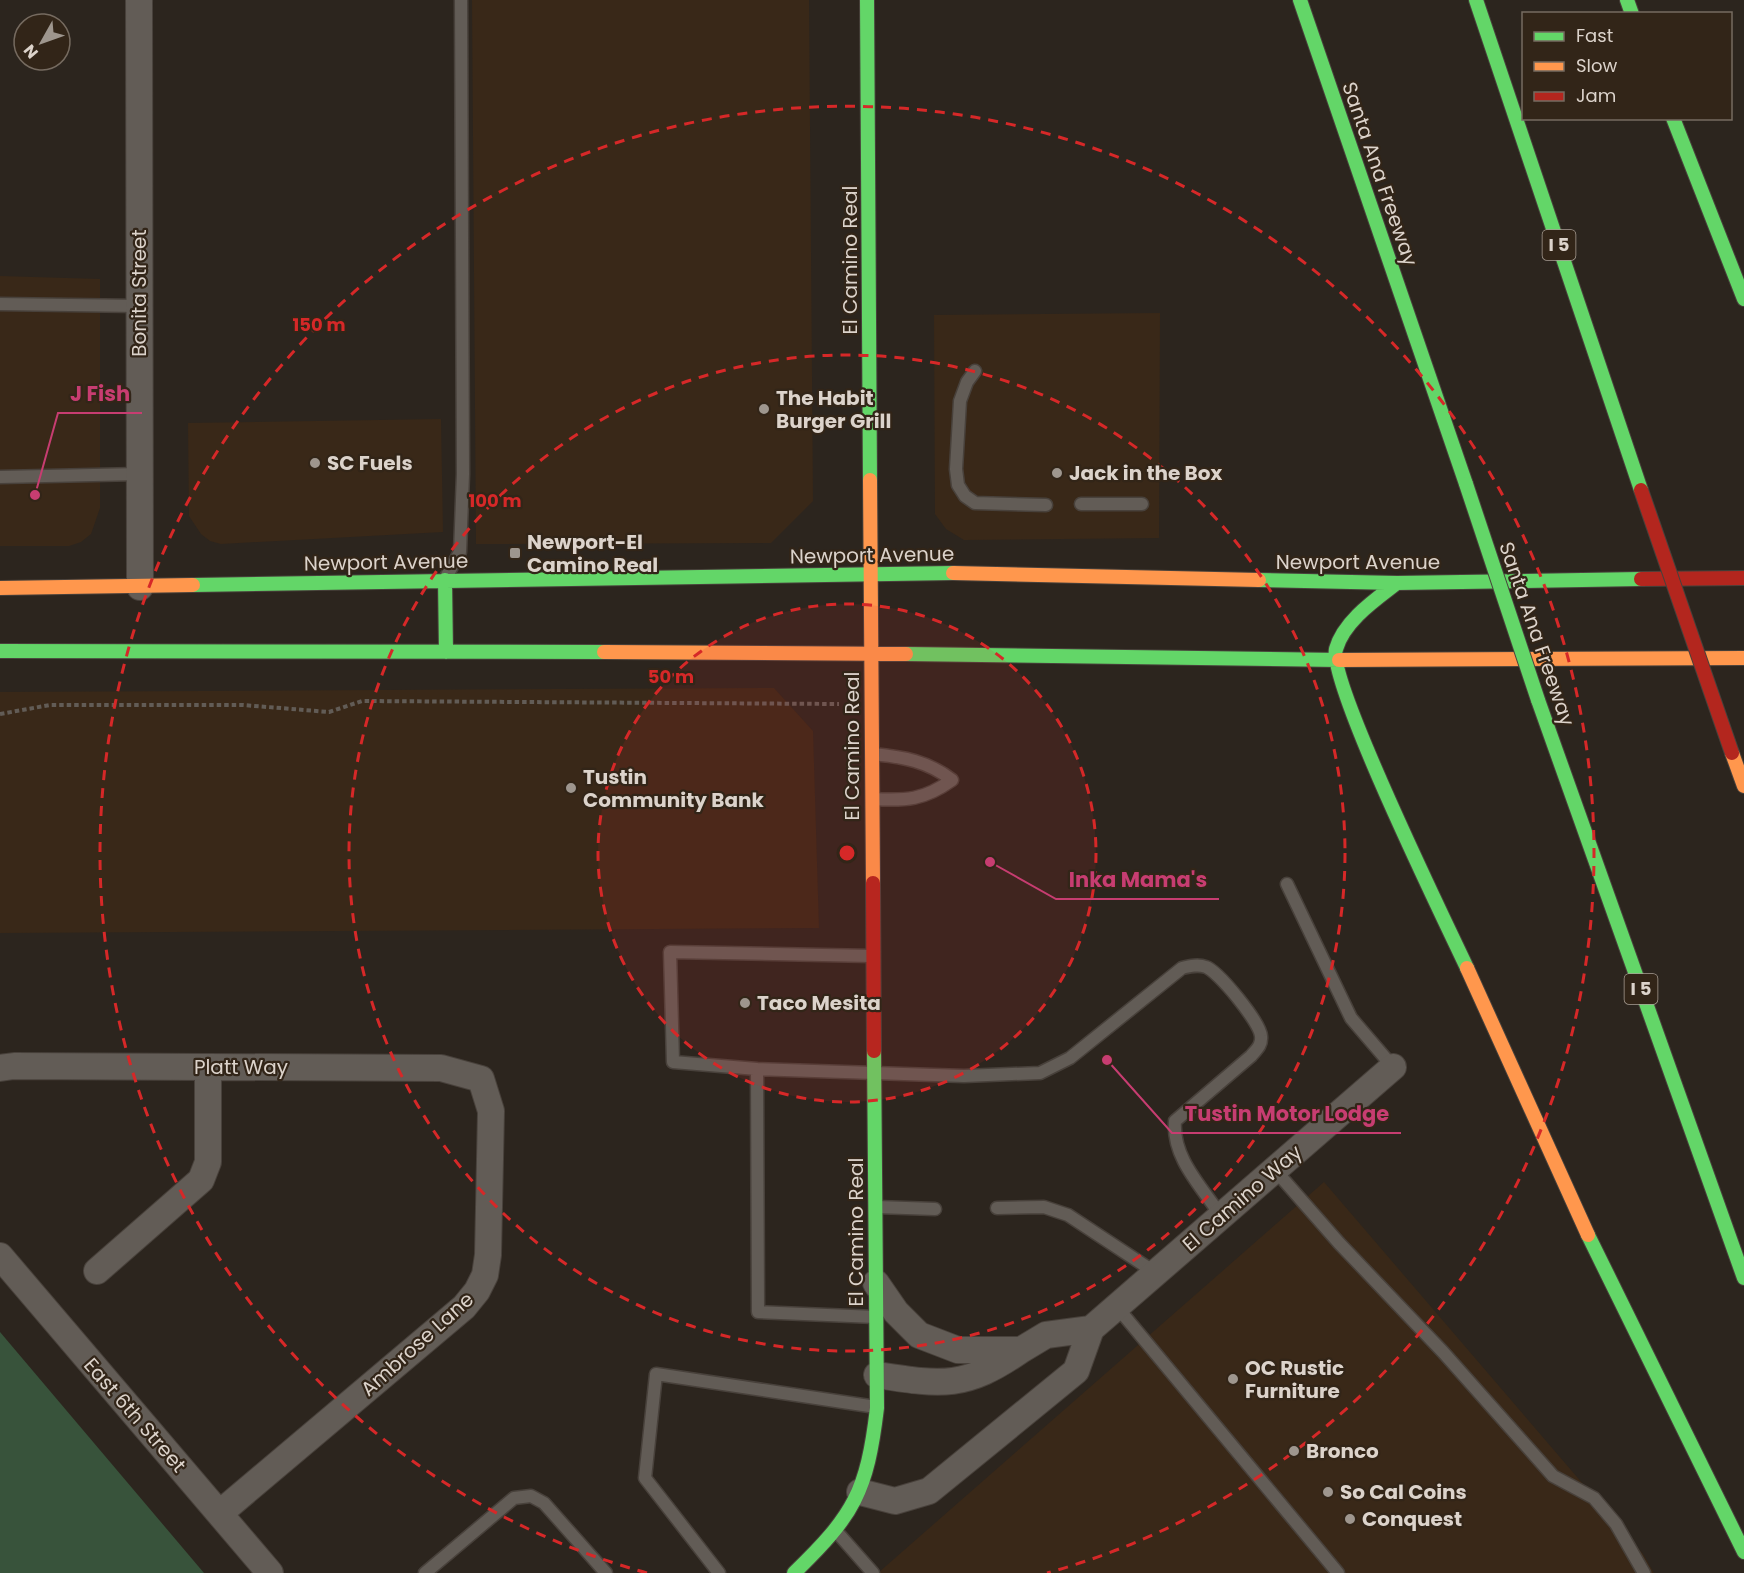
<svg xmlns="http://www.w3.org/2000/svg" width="1744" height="1573" font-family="Poppins,sans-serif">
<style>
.built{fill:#392818}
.green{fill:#38533b}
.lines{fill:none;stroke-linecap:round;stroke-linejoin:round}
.lane-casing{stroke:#48413b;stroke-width:15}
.street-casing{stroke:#48413b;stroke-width:28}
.fast-casing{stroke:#48413b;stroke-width:16}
.slow-casing{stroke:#48413b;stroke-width:16}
.jam-casing{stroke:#48413b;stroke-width:16}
.path{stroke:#625c56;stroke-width:4;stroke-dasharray:4.5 3;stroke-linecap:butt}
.lane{stroke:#625c56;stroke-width:12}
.street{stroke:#625c56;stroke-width:26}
.fast{stroke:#63d668;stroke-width:14}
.slow{stroke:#ff974d;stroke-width:14}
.jam{stroke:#b3261e;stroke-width:14}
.fast-bridge-casing{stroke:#48413b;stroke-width:16;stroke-linecap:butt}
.jam-bridge-casing{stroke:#48413b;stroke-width:16;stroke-linecap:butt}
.fast-bridge{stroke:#63d668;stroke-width:14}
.jam-bridge{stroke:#b3261e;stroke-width:14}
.ring{fill:none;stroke:#d62828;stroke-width:3;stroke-dasharray:10 8}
.poi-dot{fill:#9e968e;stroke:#322518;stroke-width:2}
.labels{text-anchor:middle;stroke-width:4.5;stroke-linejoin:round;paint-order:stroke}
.shield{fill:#322518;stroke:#a99f95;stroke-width:1.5}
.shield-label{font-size:18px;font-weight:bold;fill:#dcd3cb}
.street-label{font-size:20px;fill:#dcd3cb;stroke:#322518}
.poi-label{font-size:20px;font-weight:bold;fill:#dcd3cb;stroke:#322518;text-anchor:start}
.centre{fill:#d62828;stroke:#322518;stroke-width:3}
.ring-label{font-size:18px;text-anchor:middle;font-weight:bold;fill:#d62828;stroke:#322518;stroke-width:4.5;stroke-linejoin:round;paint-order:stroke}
.leader{fill:none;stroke:#c73d71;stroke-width:2}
.callout-dot{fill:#c73d71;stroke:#322518;stroke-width:2}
.callout-label{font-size:21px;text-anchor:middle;font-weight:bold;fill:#c73d71;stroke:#322518;stroke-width:4.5;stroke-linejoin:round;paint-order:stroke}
</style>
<rect width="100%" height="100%" fill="#2c251e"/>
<!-- built -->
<path class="built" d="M472 0H809L813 501 771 543 476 544Z
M0 276 100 279V508L91 534 81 542 69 546H0Z
M1160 313 1159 538 964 540 946 529 935 514 934 315Z
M441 419 443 532 221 544 210 541 201 534 189 516 188 423Z
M774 688 813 731 819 928 0 933V692Z
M1324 1182 1643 1554 1654 1573H878Z"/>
<!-- green -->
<path class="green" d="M0 1332 204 1573H0Z"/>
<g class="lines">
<!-- lane casing -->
<g class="lane-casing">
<path id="lane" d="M0 304 139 306
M975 371 967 382 960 401 956 469 958 485 965 496 975 503 1046 505
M0 477 140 474
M1081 504H1142
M445 579 460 552 463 474 461 0
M873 799C906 801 924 800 952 780 928 761 903 757 873 754
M1287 884 1351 1018 1393 1067
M757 1069 673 1062 670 952 872 956
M1275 1170 1339 1243 1443 1352 1553 1476 1594 1498 1616 1524 1644 1573
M877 1207 935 1209
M997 1208 1044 1207 1068 1215 1156 1273
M1117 1307 1338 1573
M875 1317 758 1312 757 1069 964 1076 1040 1073 1070 1058 1182 968C1190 966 1198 964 1206 967 1218 971 1260 1022 1261 1036 1262 1045 1257 1049 1251 1056L1175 1121C1172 1158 1202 1187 1221 1216
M836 1531 873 1573
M425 1573 514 1498 531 1496 544 1503 606 1573
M719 1573 645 1478 656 1374 876 1407"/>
</g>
<!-- street casing -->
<g class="street-casing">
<path id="street" d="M139 0 140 587
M0 1068 14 1066 441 1068 481 1079 491 1111 488 1255 485 1275 477 1291 464 1307 220 1513
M0 1256 270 1573
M97 1271 201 1180 208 1162V1067
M876 1283 896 1312 919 1335 958 1350H1021L1046 1335 1091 1329
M877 1375C942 1385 965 1389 1021 1350
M860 1492 895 1501 929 1491 1076 1371 1091 1329 1393 1067"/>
</g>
<!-- fast casing -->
<g class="fast-casing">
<path id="fast" d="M867 0 870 480
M1300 0 1466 484
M1476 0 1641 490
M1627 0 1632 14
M1673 118 1744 299
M445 580 446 652
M1259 580 1397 583 1641 579
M1397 583C1375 600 1344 621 1336 649 1327 680 1446 923 1467 968
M193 585 953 573
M0 651 604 652
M906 654 1339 660
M1538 700 1744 1278
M1588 1235 1744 1552
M794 1573C854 1515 867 1492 877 1408L874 1051"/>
</g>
<!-- slow casing -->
<g class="slow-casing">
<path id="slow" d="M870 480 873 883
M953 573 1259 580
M0 588 193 585
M604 652 906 654
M1339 660 1744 658
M1732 753 1744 786
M1467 968 1588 1235"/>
</g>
<!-- jam casing -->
<g class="jam-casing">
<path id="jam" d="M1641 579 1744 578
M873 883 874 1051"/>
</g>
<!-- path -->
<path class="path" d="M0 714 50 705H243L329 712 362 701 839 704"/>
<!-- lane -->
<use href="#lane" class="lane"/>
<!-- street -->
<use href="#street" class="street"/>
<!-- fast -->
<use href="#fast" class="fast"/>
<!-- slow -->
<use href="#slow" class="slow"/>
<!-- jam -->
<use href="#jam" class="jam"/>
<!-- fast-bridge casing -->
<g class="fast-bridge-casing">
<path id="fast-bridge" d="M1466 484 1538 700"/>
</g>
<!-- jam-bridge casing -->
<g class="jam-bridge-casing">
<path id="jam-bridge" d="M1641 490 1732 753"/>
</g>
<!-- fast-bridge -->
<use href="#fast-bridge" class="fast-bridge"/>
<!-- jam-bridge -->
<use href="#jam-bridge" class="jam-bridge"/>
</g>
<!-- distance rings -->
<circle cx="847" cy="853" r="249" fill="#d62828" fill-opacity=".12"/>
<g class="ring">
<circle cx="847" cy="853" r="249"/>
<circle cx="847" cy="853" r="498"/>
<path d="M647 1573A747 747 0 1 1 1047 1573"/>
</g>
<!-- markers -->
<g class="poi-dot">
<circle cx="764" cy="409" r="6"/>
<circle cx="315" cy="463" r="6"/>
<circle cx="1057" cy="473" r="6"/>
<rect x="509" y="547" width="12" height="12" rx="3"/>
<circle cx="571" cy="788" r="6"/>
<circle cx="745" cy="1003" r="6"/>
<circle cx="1233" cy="1379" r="6"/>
<circle cx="1294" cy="1451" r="6"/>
<circle cx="1328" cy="1492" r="6"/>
<circle cx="1350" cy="1519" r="6"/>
</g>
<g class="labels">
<!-- shield labels -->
<g class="shield">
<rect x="1542.5" y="230" width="33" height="30" rx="4.5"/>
<rect x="1624.5" y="974" width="33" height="30" rx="4.5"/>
</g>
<g class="shield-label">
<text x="1559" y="251">I 5</text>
<text x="1641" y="995">I 5</text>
</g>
<!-- street labels -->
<g class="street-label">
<text transform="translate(1380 174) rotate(71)" y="7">Santa Ana Freeway</text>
<text transform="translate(850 260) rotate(-90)" y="7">El Camino Real</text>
<text transform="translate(139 293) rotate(-90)" y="7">Bonita Street</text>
<text transform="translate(872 555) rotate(-1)" y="7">Newport Avenue</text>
<text transform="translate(386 562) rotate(-1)" y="7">Newport Avenue</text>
<text x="1358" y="569">Newport Avenue</text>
<text transform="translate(1537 634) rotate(71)" y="7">Santa Ana Freeway</text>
<text transform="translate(852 746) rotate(-90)" y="7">El Camino Real</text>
<text x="241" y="1074">Platt Way</text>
<text transform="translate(1242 1198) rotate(-41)" y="7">El Camino Way</text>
<text transform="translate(856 1232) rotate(-90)" y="7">El Camino Real</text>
<text transform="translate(417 1344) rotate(-42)" y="7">Ambrose Lane</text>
<text transform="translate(135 1415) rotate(49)" y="7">East 6th Street</text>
</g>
<!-- poi labels -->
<g class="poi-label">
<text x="776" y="405">The Habit<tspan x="776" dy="23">Burger Grill</tspan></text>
<text x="327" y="470">SC Fuels</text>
<text x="1069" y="480">Jack in the Box</text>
<text x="527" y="549">Newport-El<tspan x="527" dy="23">Camino Real</tspan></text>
<text x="583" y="784">Tustin<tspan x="583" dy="23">Community Bank</tspan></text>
<text x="757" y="1010">Taco Mesita</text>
<text x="1245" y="1375">OC Rustic<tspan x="1245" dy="23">Furniture</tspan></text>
<text x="1306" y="1458">Bronco</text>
<text x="1340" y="1499">So Cal Coins</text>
<text x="1362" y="1526">Conquest</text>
</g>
</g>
<circle cx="847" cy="853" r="9" class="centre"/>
<g class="ring-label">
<text x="319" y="331">150 m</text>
<text x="495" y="507">100 m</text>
<text x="671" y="683">50 m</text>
</g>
<!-- callouts -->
<path class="leader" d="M35 495L58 413H142M990 862L1056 899H1219M1107 1060L1172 1133H1401"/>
<g class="callout-dot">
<circle cx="35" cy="495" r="6"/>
<circle cx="990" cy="862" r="6"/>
<circle cx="1107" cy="1060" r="6"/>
</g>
<g class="callout-label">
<text x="100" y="401">J Fish</text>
<text x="1138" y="887">Inka Mama's</text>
<text x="1287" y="1121">Tustin Motor Lodge</text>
</g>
<!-- legend -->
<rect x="1522" y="12" width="210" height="108" fill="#322518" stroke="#766b60" stroke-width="1.5"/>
<rect x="1534" y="32" width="30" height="9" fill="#63d668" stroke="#766b60" stroke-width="1.5"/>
<text x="1576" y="42" font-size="18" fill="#dcd3cb">Fast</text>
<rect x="1534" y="62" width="30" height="9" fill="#ff974d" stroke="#766b60" stroke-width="1.5"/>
<text x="1576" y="72" font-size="18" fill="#dcd3cb">Slow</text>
<rect x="1534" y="92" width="30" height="9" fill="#b3261e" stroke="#766b60" stroke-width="1.5"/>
<text x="1576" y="102" font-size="18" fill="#dcd3cb">Jam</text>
<!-- north arrow -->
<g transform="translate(42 42) rotate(230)"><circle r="28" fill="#322518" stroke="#766b60" stroke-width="1.5"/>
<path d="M0-4.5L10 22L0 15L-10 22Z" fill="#9e968e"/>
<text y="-9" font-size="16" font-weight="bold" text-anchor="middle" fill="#dcd3cb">N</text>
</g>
</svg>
